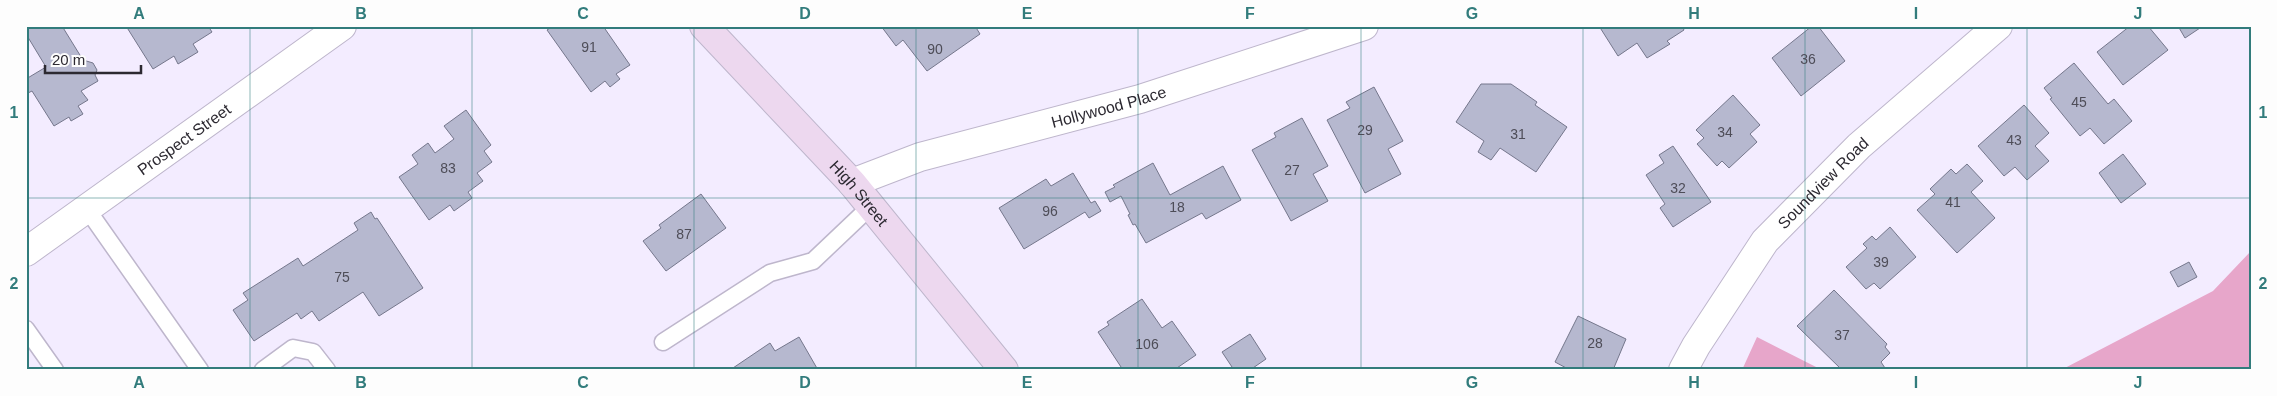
<svg xmlns="http://www.w3.org/2000/svg" width="2277" height="396" font-family="Helvetica,sans-serif">
<style>
.forest{fill:#e7a6ca}
.building{fill:#b6b8cf;stroke:#75778c}
.lines{fill:none;stroke-linecap:round;stroke-linejoin:round}
.lane-casing{stroke:#beb6cc;stroke-width:19}
.street-casing{stroke:#beb6cc;stroke-width:30}
.secondary-casing{stroke:#beb6cc;stroke-width:30}
.lane{stroke:#fff;stroke-width:16}
.street{stroke:#fff;stroke-width:28}
.secondary{stroke:#edd8ef;stroke-width:28}
.grid{fill:none;stroke:#327c7c;stroke-width:1;stroke-opacity:0.55}
.labels{text-anchor:middle;stroke-width:4;stroke-linejoin:round;paint-order:stroke}
.number-label{font-size:14px;fill:#4e4d58}
.street-label{font-size:16px;fill:#2c2931;stroke:#fdfdfd}
.neatline{fill:none;stroke:#327c7c;stroke-width:2}
.grid-label{font-size:16px;text-anchor:middle;font-weight:bold;fill:#327c7c}
</style>
<rect width="100%" height="100%" fill="#f3ecff"/>
<!-- forest -->
<path class="forest" d="M2251 251V368L2249 370H2061L2213 291Z
M1757 337 1822 370H1742Z"/>
<!-- building -->
<path class="building" d="M26 26H62L83 60 93 63 97 70 95 75 98 81 81 91 88 100 78 106 83 114 71 121 69 117 54 126 32 91 26 94V79L46 67 26 34Z
M126 26H208L212 32 193 44 198 52 178 64 174 56 153 69Z
M553 26H603L630 65 616 74 620 79 610 87 605 81 591 92 547 30Z
M881 26H975L980 34 927 71 903 40 896 46Z
M1599 26H1682L1684 30 1667 41 1670 44 1647 58 1637 43 1618 56Z
M1812 26H1818L1845 61 1801 96 1772 58Z
M2130 26H2148L2168 50 2123 85 2097 52Z
M2178 26H2203L2185 38Z
M2074 63 2108 104 2114 99 2132 121 2104 144 2090 128 2080 136 2050 99 2052 98 2044 88Z
M1481 84H1511L1537 102 1535 105 1567 127 1536 172 1500 148 1491 160 1478 152 1484 141 1456 122Z
M1374 87 1403 141 1388 149 1401 174 1365 193 1327 120 1350 108 1346 102Z
M1733 95 1760 125 1750 134 1757 142 1729 168 1722 161 1717 166 1697 144 1704 138 1696 130Z
M2024 105 2049 133 2035 146 2049 161 2027 180 2015 167 2004 176 1978 146Z
M466 110 491 145 484 151 492 162 477 173 483 181 468 192 472 198 454 211 450 205 429 220 399 177 418 164 412 155 428 143 435 153 454 139 444 126Z
M1302 118 1328 166 1313 174 1328 201 1291 221 1252 150 1276 137 1274 133Z
M1673 146 1711 202 1673 227 1660 208 1665 204 1646 175 1664 163 1659 155Z
M2123 154 2146 184 2121 203 2099 173Z
M1153 163 1170 195 1223 166 1241 200 1206 219 1202 213 1146 243 1135 224 1133 225 1128 215 1130 214 1121 196 1110 202 1105 192 1115 187 1113 185Z
M1967 164 1983 181 1971 192 1995 218 1957 253 1917 210 1935 194 1930 189 1951 169 1956 174Z
M1073 173 1091 203 1095 201 1101 211 1089 218 1085 212 1024 249 999 208 1046 179 1051 186Z
M701 194 726 228 666 271 643 241 661 228 659 225Z
M371 212 375 219 377 218 423 288 379 316 363 292 319 321 312 311 301 319 297 313 254 341 233 310 248 300 243 293 298 258 303 266 358 230 354 223Z
M1890 227 1916 257 1880 289 1874 283 1866 289 1846 267 1867 248 1863 244 1872 236 1876 240Z
M2189 262 2197 277 2178 287 2170 272Z
M1834 290 1887 344 1885 347 1890 353 1881 362 1885 368 1883 370H1842L1797 326Z
M1142 299 1162 328 1172 321 1196 355 1174 370H1123L1098 332 1109 325 1107 322Z
M1578 316 1626 339 1613 370H1570L1555 362Z
M1250 334 1266 359 1250 370H1234L1222 352Z
M799 337 818 370H730L770 343 775 351Z"/>
<g class="lines">
<!-- lane casing -->
<g class="lane-casing">
<path id="lane" d="M87 209 200 370
M26 329 55 370
M663 342 770 273 813 261 871 206
M263 370 293 348 313 352 327 370"/>
</g>
<!-- street casing -->
<g class="street-casing">
<g id="street">
<path id="s1" d="M852 183 920 157 1140 99 1364 26"/>
<path id="s2" d="M26 252 342 26"/>
<path id="s3" d="M1683 370 1696 346 1765 241 1859 146 1998 26"/>
</g>
</g>
<!-- secondary casing -->
<g class="secondary-casing">
<g id="secondary">
<path id="s4" d="M704 26 852 183 1004 370"/>
</g>
</g>
<!-- lane -->
<use href="#lane" class="lane"/>
<!-- street -->
<use href="#street" class="street"/>
<!-- secondary -->
<use href="#secondary" class="secondary"/>
</g>
<!-- grid -->
<path class="grid" d="M250 26V370M472 26V370M694 26V370M916 26V370M1138 26V370M1361 26V370M1583 26V370M1805 26V370M2027 26V370M26 198H2251"/>
<g class="labels">
<!-- number labels -->
<g class="number-label">
<text x="589" y="52">91</text>
<text x="935" y="54">90</text>
<text x="1808" y="64">36</text>
<text x="2079" y="107">45</text>
<text x="1365" y="135">29</text>
<text x="1725" y="137">34</text>
<text x="1518" y="139">31</text>
<text x="2014" y="145">43</text>
<text x="448" y="173">83</text>
<text x="1292" y="175">27</text>
<text x="1678" y="193">32</text>
<text x="1953" y="207">41</text>
<text x="1177" y="212">18</text>
<text x="1050" y="216">96</text>
<text x="684" y="239">87</text>
<text x="1881" y="267">39</text>
<text x="342" y="282">75</text>
<text x="1842" y="340">37</text>
<text x="1595" y="348">28</text>
<text x="1147" y="349">106</text>
</g>
<!-- street labels -->
<g class="street-label">
<text dy="6" stroke="none"><textPath href="#s1" startOffset="268">Hollywood Place</textPath></text>
<text dy="6" stroke="none"><textPath href="#s2" startOffset="194">Prospect Street</textPath></text>
<text dy="6" stroke="none"><textPath href="#s3" startOffset="235">Soundview Road</textPath></text>
<text dy="6" stroke="none"><textPath href="#s4" startOffset="228">High Street</textPath></text>
</g>
</g>
<!-- border -->
<rect width="2277" height="396" fill="none" stroke="#fdfdfd" stroke-width="55"/>
<!-- scale -->
<path d="M45 65v8h96v-8" fill="none" stroke="#2c2931" stroke-width="2.5"/>
<text x="52" y="65" font-size="15" fill="#2c2931" stroke="#fdfdfd" stroke-width="4" paint-order="stroke">20 m</text>
<rect x="28" y="28" width="2222" height="340" class="neatline"/>
<g class="grid-label">
<text x="139" y="19">A</text>
<text x="361" y="19">B</text>
<text x="583" y="19">C</text>
<text x="805" y="19">D</text>
<text x="1027" y="19">E</text>
<text x="1250" y="19">F</text>
<text x="1472" y="19">G</text>
<text x="1694" y="19">H</text>
<text x="1916" y="19">I</text>
<text x="2138" y="19">J</text>
<text x="14" y="118">1</text>
<text x="2263" y="118">1</text>
<text x="14" y="289">2</text>
<text x="2263" y="289">2</text>
<text x="139" y="388">A</text>
<text x="361" y="388">B</text>
<text x="583" y="388">C</text>
<text x="805" y="388">D</text>
<text x="1027" y="388">E</text>
<text x="1250" y="388">F</text>
<text x="1472" y="388">G</text>
<text x="1694" y="388">H</text>
<text x="1916" y="388">I</text>
<text x="2138" y="388">J</text>
</g>
</svg>
